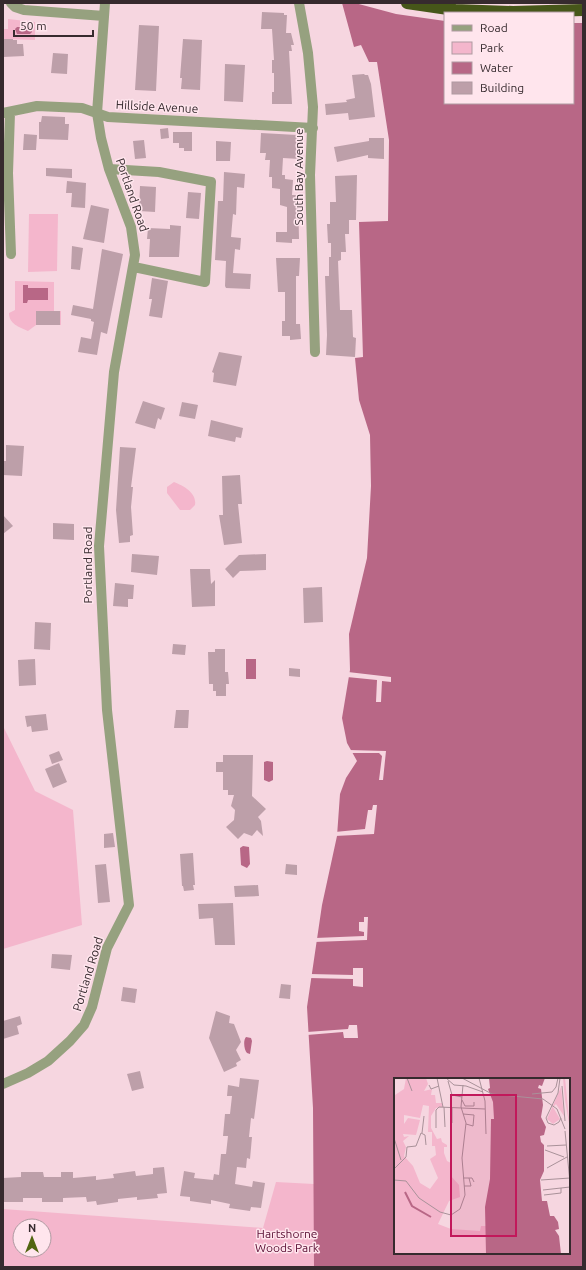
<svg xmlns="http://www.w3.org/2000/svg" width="586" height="1270" font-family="Ubuntu,sans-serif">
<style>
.green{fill:#f4b6cc;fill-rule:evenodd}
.water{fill:#b86786;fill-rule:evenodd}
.pier{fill:#f6d6e0}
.building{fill:#bd9fa9}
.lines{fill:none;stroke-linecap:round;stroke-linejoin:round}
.minor{stroke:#96a17f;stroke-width:10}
.highway{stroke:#465619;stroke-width:12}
.labels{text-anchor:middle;stroke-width:3;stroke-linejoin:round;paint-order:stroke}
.street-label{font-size:12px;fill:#362a2e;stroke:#ffe5ed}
.park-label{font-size:12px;fill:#590e33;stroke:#ffe5ed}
.inset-river{fill:none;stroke:#b86786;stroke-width:2}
.inset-road{fill:none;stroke:#a99199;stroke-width:1}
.view{fill:#c2185b;fill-opacity:0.15;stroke:#c2185b;stroke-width:2}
.inset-edge{fill:none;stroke:#362a2e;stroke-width:2}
</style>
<rect width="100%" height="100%" fill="#f6d6e0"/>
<!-- green -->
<path class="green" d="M8 19 35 22V40L3 39V29H8Z
M29 214H58L57 271 28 272Z
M15 281 54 282V311H61V325H36L28 331C19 327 9 324 9 313L15 310Z
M174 482C184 486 197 493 195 505L190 510H180L167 493V487Z
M3 705 4 728 35 791 73 810 82 925 3 949Z
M276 1182 314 1184V1267H3V1209L263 1228ZM20 1226H44V1250H20Z"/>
<!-- water -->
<path class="water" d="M342 3H583V1267H314L313 1108 307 1007 322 905 337 836 340 794 346 778 357 761 347 743 342 718 350 670 349 634 367 558 371 486 370 435 359 400 355 358 363 357 359 222 388 221 389 140 377 62H369L361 45 354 47ZM445 13H573V103H445ZM395 1079H569V1253H395Z
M17 27H30L32 32 30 34H17L15 29Z
M23 285H28V288H48V300H28L27 303H23Z
M246 659H256V679H246Z
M267 761 273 762V780L269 782 264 780V762Z
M243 846 249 847 250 864 247 868 241 865 240 848Z
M246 1037 251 1038 252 1041 250 1054 247 1053C244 1050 243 1040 246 1037Z"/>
<!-- pier -->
<path class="pier" d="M355 3H583V23H573V13H445V21L396 14Z
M348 672 391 677V682L382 681 381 702H376L377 680 347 677Z
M349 750 386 751 383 780H379L382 756 379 753H350Z
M373 805H377L374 834 335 836V832L365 829 368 810H372Z
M364 917H368L367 940 314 942 315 938 364 936V932L359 931V922H364Z
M353 968H363V987L353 986V979L309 978 310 974 353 975Z
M349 1025H357L358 1038H344L343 1032 307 1035V1032L348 1029Z"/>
<!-- building -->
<path class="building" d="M262 12 284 13V15H287L286 33H291L294 45H291L292 51H289L292 104H272V92H274V73H272V60H274L272 29H261Z
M139 25 159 26 156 91 135 90Z
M3 39H13V40H17V44H23L24 56 3 57Z
M183 39 202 40 200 90 181 89 182 78H180Z
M53 53 68 54 67 74 51 73Z
M225 64 245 65 243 102 224 101Z
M364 74 365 75H368L371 84 375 117 349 120 348 113 326 115 325 104 347 102 346 100 355 98 352 75Z
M42 116 65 117V124H69L68 140 39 139V122H41Z
M168 128 169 138 161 139 160 129Z
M173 132H192V151H184V148H179V143H173Z
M261 133 297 135 296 149H300L299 159 283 158 282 175H285V179L293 180 292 195H298L299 239H292V243L276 242V232H287V207L280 205V189L272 188V177H269L270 160H265L266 153H260Z
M24 134 37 135 36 150H23Z
M369 138H384V159L368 158V155L337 162 334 147 369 141Z
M144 140 146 158 135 159 133 141Z
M216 141 231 142 230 161H216Z
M46 168 72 169V178L46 176Z
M224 172 245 174 244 188 237 187 236 215 233 214 231 237 241 238 240 250 235 249 233 273 251 274 250 289 226 288 225 286 226 261 215 260 218 201H223Z
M357 175 356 220H349V234H345L346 252H341V260L338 261 340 310H352L353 337 356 338 355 357 326 355 327 335 325 276H329V257H331V243H328L327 224H330V202H336L335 176Z
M67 181 86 183 85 208 71 207 72 193H66Z
M140 186 156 187 155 212 139 211Z
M188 192 201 193 199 219 186 218Z
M91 205 109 209 104 243 83 239Z
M170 225 181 226 179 257H149L150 239H147L148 228 170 229Z
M72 246 83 248 80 270 71 269Z
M102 249 123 254 107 334 101 332 97 355 78 352 81 337 91 339 94 322 91 321V319L71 315 73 305 93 309Z
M276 258H300L299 276H296V324H300L301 339 290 340V336H282V321H285V292H278Z
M152 278 168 281 162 318 149 316 152 299H149Z
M36 311H60V325H36Z
M219 352 242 356 236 386 213 382 214 373 212 372Z
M143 401 165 408 161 420 158 418 155 429 135 423Z
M182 402 198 405 195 419 179 416Z
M211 420 243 428 241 438 236 437 235 442 208 436Z
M6 445 24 446 22 476 3 475V461H6Z
M120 447 136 448 131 487H133L131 507 133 535 130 536V542L119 543 116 510Z
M240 475 242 504H238L242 543 224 545 219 515H223L222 476Z
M3 515 13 526 3 534Z
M53 523 74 524V540L53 539Z
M132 554 159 556 157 575 131 572Z
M266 554V570L240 571 233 578 225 569 239 555Z
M190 569H210L211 584 215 580V606L192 607Z
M115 583 134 585 133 599H128V607L113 606Z
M322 587 323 622 304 623 303 588Z
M35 622 51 623 50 650 34 649Z
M173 644 186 645 185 655 172 654Z
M215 649H225V672H228L229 684H226V696H216V691H213V684H209L208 652H215Z
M35 659 36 685 19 686 18 660Z
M289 668 300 669V677L289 676Z
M176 710H189L188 728H174Z
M46 714 48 730 32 732 31 726 27 727 25 716Z
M59 751 63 760 52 764 49 755Z
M223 755H253L252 796 266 809 258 817 261 821 263 836 257 830 252 836 244 833 238 839 226 827 234 820 235 810 231 806 234 795H228V790H223V772H216V762H223Z
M59 763 67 782 53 788 45 769Z
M113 833 115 847 104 848V834Z
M193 853 195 885H193L194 890 184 891 183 886H182L180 854Z
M106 864 110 902 98 903 95 865Z
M286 864 297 865V875L285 874Z
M258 885 259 896 235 897 234 886Z
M233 903 235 945H215L213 918 199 919 198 904Z
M52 954 72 955 70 970 51 968Z
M281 984 291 985 290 999 279 998Z
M123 987 137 989 135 1003 121 1001Z
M216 1011 230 1016 229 1023 234 1024 241 1042 236 1050 241 1060 236 1063 237 1066 224 1072 209 1038Z
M20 1016 22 1024 17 1026 19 1034 3 1039V1021Z
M140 1071 144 1088 132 1091 127 1074Z
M240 1078 259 1080 254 1119 251 1118 249 1137H252L250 1159 247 1158 246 1168 237 1167 235 1184 252 1187 253 1181 265 1183 261 1208 251 1207 250 1211 229 1208 230 1204 211 1200V1204L190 1201V1197L180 1196 184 1171 195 1173 194 1178 213 1180 214 1174 219 1175 221 1154H226L228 1136H223L225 1114H230L232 1096H227L228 1085 239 1087Z
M164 1167 167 1193 157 1194 158 1198 137 1200V1197L118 1199V1202L97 1205 96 1201 87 1202 86 1197 63 1198V1202H42V1198H23V1202H3V1178L21 1177V1172H43L44 1177H61V1172H73V1178L96 1176V1180L114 1178 113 1174 135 1171 136 1176 153 1174V1168Z"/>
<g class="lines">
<!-- minor -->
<path class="minor" d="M11 3 15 7 24 10 104 16
M299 3 308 53 313 107 310 175 315 352
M3 113 37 106 82 108 108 117 313 128
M10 113 8 173 11 254
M109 169 159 172 211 182 205 282 134 267
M3 1084 28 1073 48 1061 70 1041 84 1025 92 1007 107 948 129 905 107 710 99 546 114 372 135 255 131 227 109 169 101 138 97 113 105 3"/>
<!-- highway -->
<path class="highway" d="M407 3 455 10 513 12 583 10"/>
</g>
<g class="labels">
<!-- street labels -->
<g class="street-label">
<text transform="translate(157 107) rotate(3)" y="4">Hillside Avenue</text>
<text transform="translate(299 177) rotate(-90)" y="4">South Bay Avenue</text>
<text transform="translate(132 195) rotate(71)" y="4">Portland Road</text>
<text transform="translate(88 565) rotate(-90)" y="4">Portland Road</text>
<text transform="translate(88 974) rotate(-73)" y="4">Portland Road</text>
</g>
<!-- park labels -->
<g class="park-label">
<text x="287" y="1238">Hartshorne<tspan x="287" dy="14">Woods Park</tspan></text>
</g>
</g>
<!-- overview -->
<g transform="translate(394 1078)">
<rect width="176" height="176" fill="#f6d6e0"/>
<path d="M12 0H32L34 6 30 13 38 11 37 17H41L42 25H48L49 29 42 30 37 38V50L43 61 47 60 48 64 53 67V69H50V75L53 83 57 85V98L65 107 66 119 55 123 44 146 57 151 86 153 87 148H92V176H0V29L1 17 10 11ZM29 27 35 28 34 54H38V68H41L42 77 36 81 44 100 36 111 26 105 19 88 10 78 12 69 9 63 15 58 10 59 9 56 22 57 26 42 14 40 10 46V37L26 40ZM169 0H171L176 51 171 22ZM167 9 170 38 162 26 159 29 166 41 159 46 153 41Z" fill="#f4b6cc" fill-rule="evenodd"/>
<path d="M95 0H151L148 8 145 7 144 10 147 11 149 27 147 39 152 49 150 57 146 58 147 64 150 67V93L146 102 148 123H153L156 138H160L164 144 165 151 161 152 165 158 167 176H92L91 129 96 101 97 41H100L99 24 94 11 96 10Z" fill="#b86786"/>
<path class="inset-river" d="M11 114 18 128 37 139"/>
<path class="inset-road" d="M13 0 18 13M43 0 49 29M52 0 60 7 72 8 89 14M68 0 98 16 149 21 163 31 171 51M85 0 91 23 92 56M166 0 164 15 152 40 154 45 160 47 165 44 167 40M54 3 58 17 68 19M35 7 37 11 45 8M168 8 171 43M138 16 158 14 162 9 164 0M68 22 71 28H80V24M50 29 51 49M58 29V45M69 36 80 37 79 48 72 46M42 50V32L45 29 91 31M171 53 176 105M28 55 30 38M0 60 7 82M153 68 172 67M151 72 170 79M153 90 173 79M0 91 12 79 13 69 22 68 27 55 31 57 32 67M69 100H78L80 104M0 102 12 103 25 120 46 134 57 137 66 131 71 117 68 80 72 45 67 29 69 7M147 102 176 100M70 108H77L75 100M149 112 176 109M150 117 167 115V110"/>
<path class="view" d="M57 17H122V158H57Z"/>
<rect width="176" height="176" class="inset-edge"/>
</g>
<!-- border -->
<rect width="586" height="1270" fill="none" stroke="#362a2e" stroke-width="8"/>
<!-- legend -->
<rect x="444" y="12" width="130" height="92" fill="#ffe5ed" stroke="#af9aa1"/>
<rect x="452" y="25" width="20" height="6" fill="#96a17f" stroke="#af9aa1"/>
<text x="480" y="32" font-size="12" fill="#362a2e">Road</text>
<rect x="452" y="42" width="20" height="12" fill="#f4b6cc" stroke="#af9aa1"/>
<text x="480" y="52" font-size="12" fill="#362a2e">Park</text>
<rect x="452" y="62" width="20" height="12" fill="#b86786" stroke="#af9aa1"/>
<text x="480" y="72" font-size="12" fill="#362a2e">Water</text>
<rect x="452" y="82" width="20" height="12" fill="#bd9fa9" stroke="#af9aa1"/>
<text x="480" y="92" font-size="12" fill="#362a2e">Building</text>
<!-- north arrow -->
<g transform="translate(32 1238)"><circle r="19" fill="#ffe5ed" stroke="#af9aa1"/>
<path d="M0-3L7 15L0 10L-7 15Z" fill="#516510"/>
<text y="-6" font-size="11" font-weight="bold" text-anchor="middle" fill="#362a2e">N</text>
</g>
<!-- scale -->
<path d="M14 30v6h79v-6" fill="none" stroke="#362a2e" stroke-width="2"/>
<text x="20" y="30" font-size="12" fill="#362a2e" stroke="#ffe5ed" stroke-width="3" paint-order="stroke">50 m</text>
</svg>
